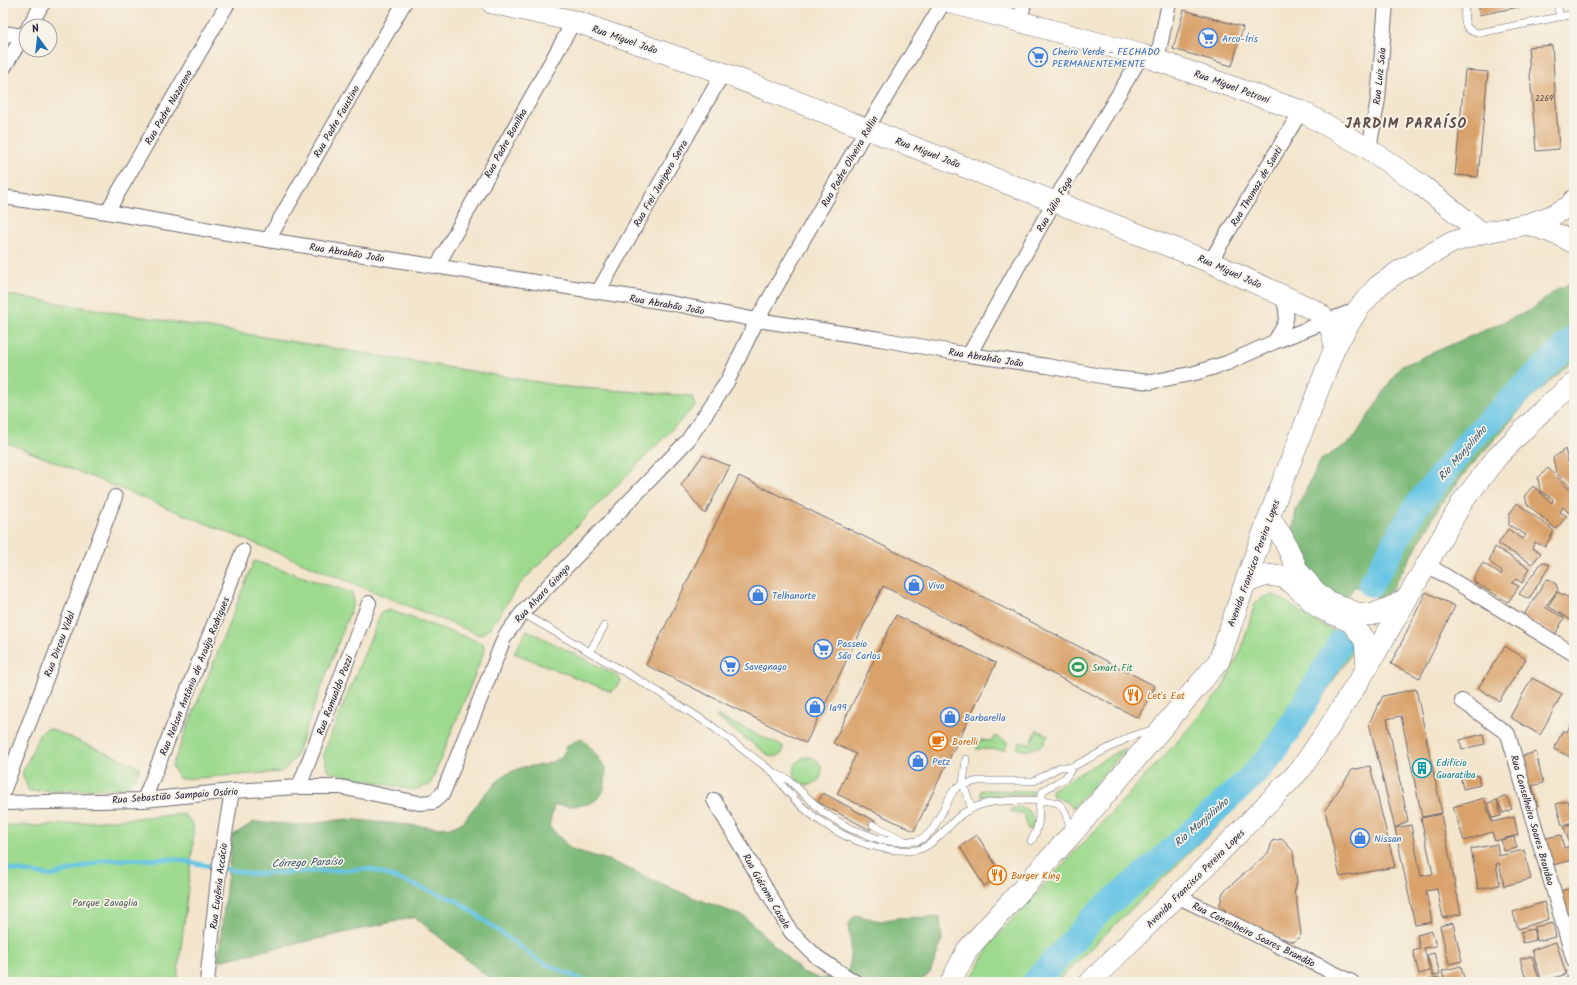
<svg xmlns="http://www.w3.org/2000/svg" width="1577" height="985" font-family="Kalam,sans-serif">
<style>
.green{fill:#9dda8e;stroke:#607e64}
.forest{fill:#7eba79;stroke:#506e5a}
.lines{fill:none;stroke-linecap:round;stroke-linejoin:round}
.stream{stroke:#67c5e5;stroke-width:4.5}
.river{stroke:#67c5e5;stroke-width:26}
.building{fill:#d9a26b}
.service-casing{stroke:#6b666e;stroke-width:8}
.minor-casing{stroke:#6b666e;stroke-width:16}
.primary-casing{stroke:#6b666e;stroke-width:22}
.service{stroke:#fff;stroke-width:7}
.minor{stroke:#fff;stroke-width:14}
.primary{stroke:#fff;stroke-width:21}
.labels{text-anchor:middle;stroke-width:3.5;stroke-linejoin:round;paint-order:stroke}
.number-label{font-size:8px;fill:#504247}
.shop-label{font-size:10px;fill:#366cbe;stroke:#f7f3e8;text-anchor:start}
.street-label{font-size:10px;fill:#22223b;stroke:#f7f3e8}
.leisure-label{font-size:10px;fill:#27864d;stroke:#f7f3e8;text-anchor:start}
.food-label{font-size:10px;fill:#c56008;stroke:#f7f3e8;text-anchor:start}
.culture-label{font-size:10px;fill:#0d838f;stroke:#f7f3e8;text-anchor:start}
.park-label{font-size:10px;fill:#475954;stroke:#f7f3e8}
.water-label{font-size:11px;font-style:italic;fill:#37536e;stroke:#f7f3e8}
.district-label{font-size:14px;font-weight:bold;letter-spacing:1px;fill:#624f4c;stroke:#f7f3e8}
</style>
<rect width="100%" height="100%" fill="#f7f3e8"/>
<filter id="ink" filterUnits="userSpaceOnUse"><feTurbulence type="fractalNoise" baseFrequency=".025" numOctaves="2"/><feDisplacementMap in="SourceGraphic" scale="8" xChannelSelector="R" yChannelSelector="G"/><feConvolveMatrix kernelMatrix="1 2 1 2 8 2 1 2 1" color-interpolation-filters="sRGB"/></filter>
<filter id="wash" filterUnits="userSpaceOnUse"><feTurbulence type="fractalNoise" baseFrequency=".012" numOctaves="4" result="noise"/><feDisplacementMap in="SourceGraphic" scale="16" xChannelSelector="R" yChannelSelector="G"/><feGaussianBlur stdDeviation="0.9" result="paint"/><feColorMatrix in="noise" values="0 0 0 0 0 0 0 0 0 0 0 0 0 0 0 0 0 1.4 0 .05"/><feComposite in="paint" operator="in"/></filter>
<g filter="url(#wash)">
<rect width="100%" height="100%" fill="#f3e5cc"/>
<!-- green -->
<path class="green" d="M3 294 568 387 692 396 695 406 518 586 491 627 480 635 3 441Z
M254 561 352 593 354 601 294 760 282 772 180 779 172 766Z
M1272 595 1282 599 1313 620 1353 641 1352 652 1276 769 1056 982H969L994 939 1176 743 1221 690 1241 651 1255 603 1263 597Z
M389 610 483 643 484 652 430 785 412 790 329 772 323 754 381 613Z
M527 630 618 676 621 681 612 692 514 653Z
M717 716 783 746V752L778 756 771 757 716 717Z
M48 728 140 767 134 781 125 788 29 791 22 774 40 733Z
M1037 730 1048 735 1043 745 1026 751 1017 748 1020 742 1030 744Z
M995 736 1007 742V745L1004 750 976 749 981 740 992 741Z
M1124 748 1126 749 1074 807H1071L1066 802 1052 795 1051 790Z
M794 771a14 14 0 1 1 28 0a14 14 0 1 1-28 0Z
M981 790 1033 791 1034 795H994L981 797Z
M1019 807C1031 809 1037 819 1031 830L1028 829C1025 824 1027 818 1023 813L1011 812V809Z
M184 814 193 824V845L177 982H3V825L41 826Z"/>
<!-- forest -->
<path class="forest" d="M1574 284V360L1529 400 1464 474 1441 504 1395 584 1387 594 1378 598 1355 586 1347 597 1329 593 1312 578 1292 536 1296 510 1321 460 1352 441 1400 367 1531 310 1559 288Z
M581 738 590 747 606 768C605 775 606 785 603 791 595 809 570 806 554 805L549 826 571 849 611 861 687 895 745 917 802 972 821 979 849 970 851 944 848 925 855 915 880 921 897 918 940 917 942 941 930 973 920 982H494L415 917 218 961 232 836 254 822 304 825 346 819 440 828 453 827 463 822 484 795 504 775 523 767 544 765 561 758 568 745Z"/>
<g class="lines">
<!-- stream -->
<path class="stream" d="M3 868 52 876 105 860 174 859 250 874 371 869 458 901 539 961 587 982"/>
<!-- river -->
<path class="river" d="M1371 584 1415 508 1469 441 1574 338
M1035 982 1100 911 1159 862 1247 781 1273 753 1297 716 1341 641"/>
</g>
<g id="blocks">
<!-- building -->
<path class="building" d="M1479 3H1534V4L1479 15Z
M1184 10 1243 27 1232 66 1173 49Z
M1552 45 1559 149 1536 151 1528 47Z
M1465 70 1488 72 1478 177 1455 175Z
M1574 446V462L1570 458 1569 450Z
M1565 449 1568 462 1574 467V490L1556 473 1553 458Z
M703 455 730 466 705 514 681 485Z
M1548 468 1574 494V509L1570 514 1563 507 1560 512 1567 516 1556 529 1527 504 1525 495 1533 486 1552 503 1553 499 1540 491 1538 478Z
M739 476 900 554 1155 686 1138 718 883 586 806 743 646 665Z
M1517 503 1554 531 1545 547 1535 542 1532 548 1541 553 1532 564 1498 544 1508 529 1523 539 1526 535 1509 525V515Z
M1574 542V559H1573L1571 546Z
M1495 547 1529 568 1522 583 1516 579 1512 583 1519 586 1508 602 1474 582V577L1483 563 1501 575 1502 572 1489 561Z
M1542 562 1550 565 1529 599 1519 594Z
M1547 579 1556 584 1558 590 1545 607 1564 618 1555 635 1534 622 1532 625 1521 619Z
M1426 592 1455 606 1420 678 1391 664Z
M1557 592 1574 600V622L1548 606Z
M896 615 996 663 914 831 837 794 856 754 833 743Z
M1505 646 1526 659 1499 701 1478 688Z
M1532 678 1562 694 1540 735 1510 717Z
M1416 689 1442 813 1422 817 1401 716 1387 719 1408 821 1395 828 1369 723 1383 696Z
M1574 718V759L1554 749 1563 730 1567 732Z
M1483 734 1485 744 1462 749 1460 740Z
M1536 752 1543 783 1532 786 1538 808 1532 809 1518 757Z
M1370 766 1395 867 1340 877 1325 810 1352 770Z
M1478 775 1480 785 1463 789 1461 779Z
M823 793 875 821 870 830 818 802Z
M1506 796 1512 809 1503 813 1497 800Z
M1484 798 1492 822 1514 817 1518 835 1495 841 1492 832 1464 841 1453 807Z
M1497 800 1501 816 1492 818 1488 803Z
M1568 801 1574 822 1562 825 1556 804Z
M1441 814 1461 914 1443 918 1437 889 1426 891 1432 922 1415 925 1395 828 1411 825 1421 876 1433 874 1421 818Z
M1574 824V851H1572L1564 827Z
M977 835 1002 875 984 886 960 847Z
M1561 835 1564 848 1570 846 1573 860 1549 866 1541 839Z
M1514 837 1517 848 1504 851 1501 840Z
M1282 839 1293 851 1297 882 1294 894 1296 896 1301 935 1294 942 1271 935 1268 932 1261 933 1240 927 1220 904 1223 892 1269 852 1272 841Z
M1497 844 1499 856 1524 850 1531 879 1504 886 1499 863 1496 864 1500 885 1478 889 1471 849Z
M1574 887V941L1560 891Z
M1544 902 1549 919 1518 929 1513 912Z
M1453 923 1462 961 1449 964 1440 926Z
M1553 923 1556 937 1537 941 1534 927Z
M1533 929 1536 940 1523 943 1521 932Z
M1432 931 1436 946 1424 948 1430 971 1419 974 1413 951 1420 949 1417 935Z
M1556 942 1566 974 1542 982 1532 950Z
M1434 953 1440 974 1433 976 1427 955Z
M1532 956 1540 982H1527L1520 959Z
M1461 966 1465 982H1445L1442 971Z
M1439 977 1440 982H1421V981Z"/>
</g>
</g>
<g filter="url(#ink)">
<use href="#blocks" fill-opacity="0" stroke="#6b666e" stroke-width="1"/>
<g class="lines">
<!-- service casing -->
<g class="service-casing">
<path id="service" d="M1465 3C1465 17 1461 31 1479 33L1574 14
M1557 3 1560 17
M522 613 649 686 709 724 774 773 789 780 823 812 849 828 879 839 894 842 917 841 925 837 933 829 952 793 957 787 977 781H1034L1060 767H1072L1130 737 1154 729
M590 652 604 626
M966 759 963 784 972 809
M774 773C800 814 848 846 896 850 903 850 911 851 917 850 935 845 948 825 962 814 968 810 977 806 984 804 995 800 1051 798 1059 804 1067 811 1068 821 1071 831
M873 825 905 841
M1031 841C1044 823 1035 809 1042 793 1046 786 1059 783 1065 778 1068 775 1070 771 1072 767"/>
</g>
<!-- minor casing -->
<g class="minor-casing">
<path id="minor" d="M1020 21 1024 3
M29 26 43 3
M3 33 23 36
M1157 60 1169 3
M3 69 26 31
M1369 149 1378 99 1386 3
M3 197 107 212 268 240 670 303 757 320 880 339 969 355 1047 366 1112 378 1151 382 1195 373 1227 363 1274 342 1358 309
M107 212 228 3
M268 240 404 3
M1210 262 1301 111
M437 266 574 21
M598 292 723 73
M1274 342C1287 323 1290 317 1282 295
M969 355 1055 200 1142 55
M1426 564 1574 654
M1462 701 1508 734 1574 961
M299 787 369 603
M3 792 115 497
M144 800 243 551
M714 800 791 932 817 957 855 982
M3 803 144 800 232 791 299 787H340L419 803 433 802 443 793 505 636 522 613 688 440 727 382 757 320 867 128 943 3
M1177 896 1352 982
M207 982 219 870 232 791
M1572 982 1574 981"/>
</g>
<!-- primary casing -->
<g class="primary-casing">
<path id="primary" d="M492 3 574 21 723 73 1210 262 1316 311C1330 321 1332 331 1335 347
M952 3 1142 55 1301 111 1369 149 1421 185 1482 233
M1528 224 1561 236 1574 243
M1269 517 1283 538 1298 571 1316 592 1327 601 1354 612 1371 615 1396 605 1408 597
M1245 583 1267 575 1283 577 1293 584 1319 608 1351 622 1365 640 1367 668
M951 982 967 950 1072 834 1219 661 1245 583 1269 517 1335 347 1358 309 1378 286 1398 272 1453 242 1482 233 1528 224 1549 217 1570 206 1574 200
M1090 982 1177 896 1301 769 1326 732 1367 668 1463 501 1497 457 1543 410 1574 383"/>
</g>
<!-- service -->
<use href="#service" class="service"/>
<!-- minor -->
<use href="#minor" class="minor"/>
<!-- primary -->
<use href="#primary" class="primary"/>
</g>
</g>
<!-- icons -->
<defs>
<g id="supermarket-ring" transform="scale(1)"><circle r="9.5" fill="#f7f3e8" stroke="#3f7fe0" stroke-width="1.5"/><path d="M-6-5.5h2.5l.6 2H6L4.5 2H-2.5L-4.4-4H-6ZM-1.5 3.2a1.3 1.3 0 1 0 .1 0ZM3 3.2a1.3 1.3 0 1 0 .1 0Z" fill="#3f7fe0"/></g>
<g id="shop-ring" transform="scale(1)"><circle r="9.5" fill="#f7f3e8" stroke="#3f7fe0" stroke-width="1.5"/><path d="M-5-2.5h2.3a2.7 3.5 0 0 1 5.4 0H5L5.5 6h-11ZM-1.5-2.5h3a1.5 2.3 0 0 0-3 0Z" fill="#3f7fe0"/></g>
<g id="stadium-ring" transform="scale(1)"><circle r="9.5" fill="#f7f3e8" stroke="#2e9e5b" stroke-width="1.5"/><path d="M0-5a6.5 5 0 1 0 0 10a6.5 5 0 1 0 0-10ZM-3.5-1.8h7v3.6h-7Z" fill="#2e9e5b"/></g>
<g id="restaurant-ring" transform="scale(1)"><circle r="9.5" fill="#f7f3e8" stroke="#e8710a" stroke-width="1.5"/><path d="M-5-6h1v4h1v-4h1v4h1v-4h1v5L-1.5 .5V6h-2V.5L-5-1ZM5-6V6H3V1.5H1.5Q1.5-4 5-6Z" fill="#e8710a"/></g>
<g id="cafe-ring" transform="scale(1)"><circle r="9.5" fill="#f7f3e8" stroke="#e8710a" stroke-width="1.5"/><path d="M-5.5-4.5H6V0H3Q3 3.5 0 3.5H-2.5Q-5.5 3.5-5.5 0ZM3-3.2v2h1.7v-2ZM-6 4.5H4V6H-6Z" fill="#e8710a"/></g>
<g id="building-ring" transform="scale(1)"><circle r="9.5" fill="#f7f3e8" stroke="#0f9aa8" stroke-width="1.5"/><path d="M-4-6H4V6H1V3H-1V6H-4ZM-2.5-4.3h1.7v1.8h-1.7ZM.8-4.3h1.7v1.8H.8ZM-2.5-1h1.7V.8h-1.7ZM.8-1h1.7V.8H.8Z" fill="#0f9aa8"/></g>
</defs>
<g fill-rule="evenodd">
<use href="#supermarket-ring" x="1208" y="38"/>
<use href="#supermarket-ring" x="1038" y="57"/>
<use href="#shop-ring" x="914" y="585"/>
<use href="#shop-ring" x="758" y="595"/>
<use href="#supermarket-ring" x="823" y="649"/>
<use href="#supermarket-ring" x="730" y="666"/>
<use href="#stadium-ring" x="1078" y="667"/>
<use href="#restaurant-ring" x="1133" y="695"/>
<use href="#shop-ring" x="815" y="707"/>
<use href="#shop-ring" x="950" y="717"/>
<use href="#cafe-ring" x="938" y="741"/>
<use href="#shop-ring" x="918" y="761"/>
<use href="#building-ring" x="1422" y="768"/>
<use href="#shop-ring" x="1360" y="838"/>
<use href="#restaurant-ring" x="997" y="875"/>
</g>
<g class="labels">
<!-- number labels -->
<g class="number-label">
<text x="1544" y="101">2269</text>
</g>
<!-- shop labels -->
<g class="shop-label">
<text x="1222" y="42">Arco-Íris</text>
<text x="1052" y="55">Cheiro Verde - FECHADO<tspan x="1052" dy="12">PERMANENTEMENTE</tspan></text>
<text x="928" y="589">Vivo</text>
<text x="772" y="599">Telhanorte</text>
<text x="837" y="647">Passeio<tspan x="837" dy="12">São Carlos</tspan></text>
<text x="744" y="670">Savegnago</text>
<text x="829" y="711">1a99</text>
<text x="964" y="721">Barbarella</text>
<text x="932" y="765">Petz</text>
<text x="1374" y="842">Nissan</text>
</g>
<!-- street labels -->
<g class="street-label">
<text transform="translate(625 39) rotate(19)" y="4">Rua Miguel João</text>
<text transform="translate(1379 76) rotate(-84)" y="4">Rua Luiz Saia</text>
<text transform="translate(1232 86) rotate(20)" y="4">Rua Miguel Petroni</text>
<text transform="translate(168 107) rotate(-60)" y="4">Rua Padre Nazareno</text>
<text transform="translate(336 121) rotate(-60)" y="4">Rua Padre Faustino</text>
<text transform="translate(505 143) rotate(-61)" y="4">Rua Padre Bonilha</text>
<text transform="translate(928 152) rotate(21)" y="4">Rua Miguel João</text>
<text transform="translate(849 161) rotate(-60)" y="4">Rua Padre Oliveira Rollin</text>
<text transform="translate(660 183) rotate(-60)" y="4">Rua Frei Junipero Serra</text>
<text transform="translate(1256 186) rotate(-59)" y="4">Rua Thomaz de Santi</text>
<text transform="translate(1054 204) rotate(-60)" y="4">Rua Júlio Faga</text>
<text transform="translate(347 252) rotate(9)" y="4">Rua Abrahão João</text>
<text transform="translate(1230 271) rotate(24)" y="4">Rua Miguel João</text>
<text transform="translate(667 304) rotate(10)" y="4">Rua Abrahão João</text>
<text transform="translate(986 357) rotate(9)" y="4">Rua Abrahão João</text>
<text transform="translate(1253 563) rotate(-70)" y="4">Avenida Francisco Pereira Lopes</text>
<text transform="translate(542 593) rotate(-47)" y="4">Rua Alvaro Giongo</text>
<text transform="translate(59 644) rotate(-69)" y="4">Rua Dirceu Vidal</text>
<text transform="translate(194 676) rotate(-68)" y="4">Rua Nelson Antônio de Araújo Rodrigues</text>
<text transform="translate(334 695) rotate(-69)" y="4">Rua Romualdo Pozzi</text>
<text transform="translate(175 795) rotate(-4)" y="4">Rua Sebastião Sampaio Osório</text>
<text transform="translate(1533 820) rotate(74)" y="4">Rua Conselheiro Soares Brandao</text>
<text transform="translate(1195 878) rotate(-45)" y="4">Avenida Francisco Pereira Lopes</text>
<text transform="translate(218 886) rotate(-83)" y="4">Rua Eugênia Accácio</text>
<text transform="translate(767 891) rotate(60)" y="4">Rua Giácomo Casale</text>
<text transform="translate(1254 934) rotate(26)" y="4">Rua Conselheiro Soares Brandão</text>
</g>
<!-- leisure labels -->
<g class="leisure-label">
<text x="1092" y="671">Smart Fit</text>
</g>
<!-- food labels -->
<g class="food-label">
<text x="1147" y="699">Let's Eat</text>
<text x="952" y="745">Borelli</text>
<text x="1011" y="879">Burger King</text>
</g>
<!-- culture labels -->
<g class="culture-label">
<text x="1436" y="766">Edifício<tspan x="1436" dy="12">Guaratiba</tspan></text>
</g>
<!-- park labels -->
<g class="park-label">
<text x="105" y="906">Parque Zavaglia</text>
</g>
<!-- water labels -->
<g class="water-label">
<text transform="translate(1462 453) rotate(-49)" y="4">Rio Monjolinho</text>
<text transform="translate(1201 822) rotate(-41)" y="4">Rio Monjolinho</text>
<text transform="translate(307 862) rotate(-2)" y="4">Córrego Paraíso</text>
</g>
<!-- district labels -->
<g class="district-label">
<text x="1406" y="128">JARDIM PARAÍSO</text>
</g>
</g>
<!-- margin -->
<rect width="1577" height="985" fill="none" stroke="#f7f3e8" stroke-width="16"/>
<!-- north arrow -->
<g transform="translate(38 38) rotate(345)"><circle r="19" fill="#f7f3e8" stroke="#a29fa3"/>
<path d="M0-3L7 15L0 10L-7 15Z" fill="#1f6fb2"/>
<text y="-6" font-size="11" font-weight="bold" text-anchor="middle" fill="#22223b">N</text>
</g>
</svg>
